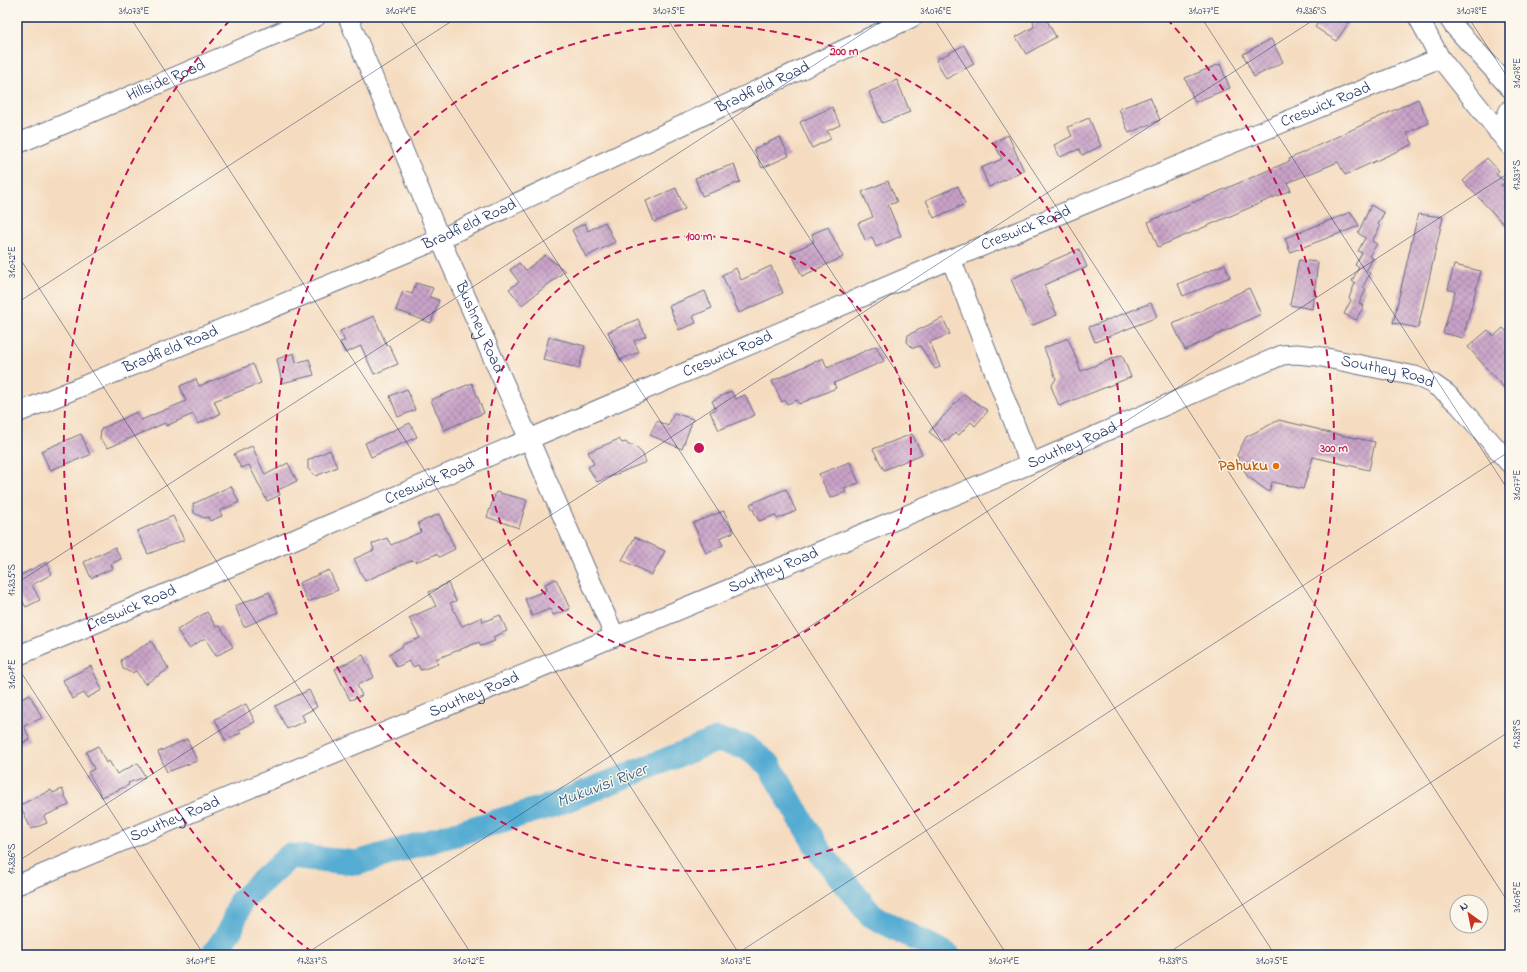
<svg xmlns="http://www.w3.org/2000/svg" width="1527" height="972" font-family="'Indie Flower',sans-serif">
<style>
.lines{fill:none;stroke-linecap:round;stroke-linejoin:round}
.river{stroke:#55acd2;stroke-width:25}
.building{fill:url(#building-cross-hatch)}
.minor-casing{stroke:#676c80;stroke-width:21}
.minor{stroke:#fff;stroke-width:19}
.ticks{fill:none;stroke:#1b2f5e;stroke-width:1;stroke-opacity:0.45}
.ring{fill:none;stroke:#c2185b;stroke-width:2;stroke-dasharray:7 5}
.food-dot{fill:#e8710a;stroke:#fbf7ec;stroke-width:1.5}
.labels{text-anchor:middle;dominant-baseline:central;stroke-width:3;stroke-linejoin:round;paint-order:stroke}
.street-label{font-size:16px;fill:#1b2f5e;stroke:#fbf7ec}
.food-label{font-size:16px;font-weight:bold;fill:#c56008;stroke:#fbf7ec;text-anchor:end}
.water-label{font-size:17px;font-style:italic;fill:#2f5b87;stroke:#fbf7ec}
.centre{fill:#c2185b;stroke:#fbf7ec;stroke-width:2}
.ring-label{font-size:12px;text-anchor:middle;font-weight:bold;fill:#c2185b;stroke:#fbf7ec;stroke-width:3;stroke-linejoin:round;paint-order:stroke}
.neatline{fill:none;stroke:#1b2f5e;stroke-width:1.5}
.ticks-label{font-size:10px;text-anchor:middle;fill:#1b2f5e}
</style>
<defs>
<pattern id="building-cross-hatch" width="8" height="8" patternUnits="userSpaceOnUse"><rect width="8" height="8" fill="#c9a2c7"/><path d="M0 0l8 8M0 8l8-8" fill="none" stroke="#a284a5"/></pattern>
</defs>
<rect width="100%" height="100%" fill="#fbf7ec"/>
<filter id="ink" filterUnits="userSpaceOnUse"><feTurbulence type="fractalNoise" baseFrequency=".025" numOctaves="2"/><feDisplacementMap in="SourceGraphic" scale="8" xChannelSelector="R" yChannelSelector="G"/><feConvolveMatrix kernelMatrix="1 2 1 2 8 2 1 2 1" color-interpolation-filters="sRGB"/></filter>
<filter id="wash" filterUnits="userSpaceOnUse"><feTurbulence type="fractalNoise" baseFrequency=".012" numOctaves="4" result="noise"/><feDisplacementMap in="SourceGraphic" scale="16" xChannelSelector="R" yChannelSelector="G"/><feGaussianBlur stdDeviation="0.9" result="paint"/><feColorMatrix in="noise" values="0 0 0 0 0 0 0 0 0 0 0 0 0 0 0 0 0 1.4 0 .05"/><feComposite in="paint" operator="in"/></filter>
<g filter="url(#wash)">
<rect width="100%" height="100%" fill="#f5dcc0"/>
<g class="lines">
<path class="river" d="M213 955 231 929 240 902 289 856 357 863 556 804 716 740 746 747 769 765 820 852 872 916 948 955"/>
</g>
<g id="blocks">
<g class="building">
<path d="M1038 17H1045L1056 37 1026 54 1016 37 1034 27 1033 20Z"/>
<path d="M1322 17H1353L1336 41 1315 27Z"/>
<path d="M1271 39 1283 62 1254 77 1243 54Z"/>
<path d="M964 45 974 64 946 79 936 60Z"/>
<path d="M1220 64 1230 88 1195 102 1185 78Z"/>
<path d="M897 80 910 112 882 123 869 92Z"/>
<path d="M1150 97 1160 120 1129 133 1119 109Z"/>
<path d="M1418 99 1429 123 1407 133 1413 144 1345 175 1338 162 1287 183 1291 190 1158 247 1148 222 1290 161 1289 159Z"/>
<path d="M832 107 840 125 827 131 831 139 812 148 800 122Z"/>
<path d="M1089 118 1101 146 1082 155 1079 149 1060 157 1054 145 1072 136 1068 127Z"/>
<path d="M1008 135 1024 171 989 187 981 168 1002 159 994 142Z"/>
<path d="M780 137 789 156 762 168 754 149Z"/>
<path d="M1487 158 1499 171 1496 174 1505 182 1501 185 1510 191V231L1463 181Z"/>
<path d="M734 164 740 182 702 196 695 178Z"/>
<path d="M888 181 897 202 888 205 901 236 876 247 872 237 865 240 858 223 873 217 862 192Z"/>
<path d="M958 186 965 204 934 218 926 200Z"/>
<path d="M676 188 685 209 654 222 646 201Z"/>
<path d="M1371 205 1384 213 1378 224 1380 227 1372 241 1377 244 1369 256 1373 258 1366 271 1370 273 1363 287 1366 290 1359 303 1364 306 1356 320 1344 314 1351 300 1349 298 1355 283 1352 281 1359 267 1355 265 1362 253 1358 251 1365 238 1358 233Z"/>
<path d="M1351 212 1359 226 1290 252 1285 238Z"/>
<path d="M1418 214 1443 217 1418 328 1393 323Z"/>
<path d="M605 222 615 242 586 257 572 230 585 223 588 231Z"/>
<path d="M828 227 843 257 802 276 791 252 814 242 812 234Z"/>
<path d="M1079 249 1087 267 1044 285 1057 315 1031 326 1011 279Z"/>
<path d="M545 255 565 271 522 305 509 289 519 282 510 270 519 263 526 270Z"/>
<path d="M1299 260 1318 262 1312 309 1290 305Z"/>
<path d="M1225 264 1230 277 1183 296 1178 284Z"/>
<path d="M1454 265 1481 271 1463 338 1443 333 1455 291 1448 289Z"/>
<path d="M771 266 783 293 739 313 722 275 736 268 741 280Z"/>
<path d="M416 283 433 288 429 297 439 300 431 323 396 310 403 291 412 294Z"/>
<path d="M1249 288 1261 314 1185 350 1173 324Z"/>
<path d="M705 291 712 308 693 316 696 323 679 330 669 306Z"/>
<path d="M1151 303 1157 317 1095 342 1089 327Z"/>
<path d="M374 316 387 346 389 345 398 364 374 374 361 346 345 353 340 342 345 341 340 331Z"/>
<path d="M943 318 950 334 930 342 940 367 935 369 920 346 913 348 907 342 908 335Z"/>
<path d="M638 319 646 336 634 341 639 352 620 360 608 332Z"/>
<path d="M1503 328 1510 335V395L1468 347 1488 330 1494 336Z"/>
<path d="M549 337 585 346 579 368 543 360Z"/>
<path d="M1068 338 1081 371 1122 355 1131 377 1059 406 1051 386 1056 379 1044 348Z"/>
<path d="M876 346 884 361 834 383 836 388 799 404 797 400 787 404 785 400 782 402 772 381 823 358 827 368Z"/>
<path d="M294 353 296 363 309 359 314 375 282 383 277 359Z"/>
<path d="M253 364 261 383 214 401 220 414 198 424 193 414 166 426 165 423 108 448 100 439 101 429 137 412 141 420 186 401 180 386 196 379 199 386Z"/>
<path d="M472 383 484 413 444 430 431 400Z"/>
<path d="M407 389 415 410 398 417 390 396Z"/>
<path d="M731 391 736 399 745 395 755 415 719 430 710 412 716 409 712 401Z"/>
<path d="M964 394 988 411 975 426 971 422 959 435 955 433 947 441 945 439 942 442 929 432Z"/>
<path d="M674 413 693 419 682 449 650 435 657 421 668 426Z"/>
<path d="M1279 420 1321 430V431L1375 442 1369 470 1313 457 1303 489 1272 482 1269 492 1247 476 1237 455 1246 437Z"/>
<path d="M410 423 417 437 371 457 365 443Z"/>
<path d="M81 434 90 455 50 470 41 451Z"/>
<path d="M912 434 922 454 884 470 873 449Z"/>
<path d="M619 439 622 443 626 442 628 445H633L642 453 646 462 597 482 588 467 594 464 588 452Z"/>
<path d="M252 446 265 475 288 463 297 481 278 490 280 495 267 501 249 465 241 468 234 454Z"/>
<path d="M330 450 337 467 316 476 308 469V460Z"/>
<path d="M850 462 859 483 844 488 846 492 830 498 819 474Z"/>
<path d="M231 486 239 502 220 511 222 516 210 521 208 517 204 518 194 513 193 504Z"/>
<path d="M786 489 796 511 777 519 775 515 759 521 750 504Z"/>
<path d="M496 492 527 500 519 528 487 517Z"/>
<path d="M724 511 734 532 719 538 723 545 706 553 693 523Z"/>
<path d="M439 514 455 549 439 557 437 554 415 562 413 560 365 581 354 559 374 550 372 544 387 538 391 545 421 532 418 523Z"/>
<path d="M173 516 184 540 148 554 137 531Z"/>
<path d="M635 537 665 551 652 575 622 560Z"/>
<path d="M115 547 121 559 111 564 113 568 91 578 84 562Z"/>
<path d="M46 562 52 574 32 585 40 600 26 607 17 592V577Z"/>
<path d="M329 570 338 590 308 602 299 583Z"/>
<path d="M556 579 570 609 553 615 550 609 532 616 525 599 547 590 545 584Z"/>
<path d="M448 583 456 601 450 603 462 626 482 617 483 622 500 615 507 631 493 637 495 641 481 646 479 642 436 659 438 664 421 670 418 665 413 667 409 661 397 667 389 654 402 647V645L420 638 409 618 436 606 429 592Z"/>
<path d="M269 592 278 612 244 627 235 606Z"/>
<path d="M207 612 216 627 220 626 233 647 216 656 205 638 189 648 177 630Z"/>
<path d="M151 641 169 669 145 684 136 671 132 673 123 669 121 660Z"/>
<path d="M363 655 374 677 357 685 362 696 350 700 335 669Z"/>
<path d="M91 666 102 690 87 698 84 693 72 699 63 680Z"/>
<path d="M309 690 317 707 302 715 305 721 287 729 275 706Z"/>
<path d="M30 695 42 718 24 726 30 740 17 745V701Z"/>
<path d="M246 704 255 722 239 730 241 733 225 740 215 719Z"/>
<path d="M187 739 197 761 167 772 158 752Z"/>
<path d="M98 746 106 763 109 761 117 774 138 763 145 777 128 783 129 785 102 797 88 772 94 769 86 752Z"/>
<path d="M62 789 69 805 44 816 47 823 31 829 20 805 51 790 53 793Z"/>
</g>
</g>
</g>
<g filter="url(#ink)">
<use href="#blocks" fill-opacity="0" stroke="#676c80" stroke-width="1"/>
<g class="lines">
<defs>
<g id="minor">
<path id="s1" d="M348 17 440 239 529 439 615 637"/>
<path d="M1418 17 1440 58 1510 146"/>
<path d="M1448 17 1454 26 1510 88"/>
<path d="M1498 132 1510 109"/>
<path id="s2" d="M17 144 316 17"/>
<path d="M951 259 1030 464"/>
<path id="s3" d="M17 413 440 239 913 17"/>
<path id="s4" d="M17 656 239 563 951 259 1440 58"/>
<path id="s5" d="M17 885 1030 464 1282 355 1296 354 1317 356 1415 376 1433 384 1446 393 1459 405 1510 464"/>
</g>
</defs>
<use href="#minor" class="minor-casing"/>
<use href="#minor" class="minor"/>
</g>
</g>
<path class="ticks" d="M130 17 740 955M398 17 1007 955M666 17 1275 955M933 17 1510 905M1201 17 1510 493M1468 17 1510 81M17 24 28 17M17 254 472 955M17 303 458 17M17 583 888 17M17 666 204 955M17 862 1318 17M304 955 1510 172M735 955 1510 451M1165 955 1510 731"/>
<g class="ring">
<circle cx="699" cy="448" r="212"/>
<circle cx="699" cy="448" r="423"/>
<path d="M312 952A635 635 0 0 1 231 19M1167 19A635 635 0 0 1 1086 952"/>
</g>
<circle class="food-dot" cx="1276" cy="466" r="4"/>
<g class="labels">
<g class="street-label">
<text stroke="none"><textPath href="#s2" startOffset="162">Hillside Road</textPath></text>
<text stroke="none"><textPath href="#s3" startOffset="814">Bradfield Road</textPath></text>
<text stroke="none"><textPath href="#s4" startOffset="1420">Creswick Road</textPath></text>
<text stroke="none"><textPath href="#s3" startOffset="490">Bradfield Road</textPath></text>
<text stroke="none"><textPath href="#s4" startOffset="1096">Creswick Road</textPath></text>
<text stroke="none"><textPath href="#s1" startOffset="337">Bushney Road</textPath></text>
<text stroke="none"><textPath href="#s3" startOffset="166">Bradfield Road</textPath></text>
<text stroke="none"><textPath href="#s4" startOffset="772">Creswick Road</textPath></text>
<text stroke="none"><textPath href="#s5" startOffset="1479">Southey Road</textPath></text>
<text stroke="none"><textPath href="#s5" startOffset="1143">Southey Road</textPath></text>
<text stroke="none"><textPath href="#s4" startOffset="448">Creswick Road</textPath></text>
<text stroke="none"><textPath href="#s5" startOffset="819">Southey Road</textPath></text>
<text stroke="none"><textPath href="#s4" startOffset="124">Creswick Road</textPath></text>
<text stroke="none"><textPath href="#s5" startOffset="495">Southey Road</textPath></text>
<text stroke="none"><textPath href="#s5" startOffset="171">Southey Road</textPath></text>
</g>
<g class="food-label">
<text x="1268" y="466">Pahuku</text>
</g>
<g class="water-label">
<text transform="translate(602 786) rotate(-21)">Mukuvisi River</text>
</g>
</g>
<circle cx="699" cy="448" r="6" class="centre"/>
<g class="ring-label">
<text x="844" y="55">200 m</text>
<text x="699" y="240">100 m</text>
<text x="1334" y="452">300 m</text>
</g>
<rect width="1527" height="972" fill="none" stroke="#fbf7ec" stroke-width="44"/>
<g transform="translate(1469 914) rotate(327)"><circle r="19" fill="#fbf7ec" stroke="#a1a7b3"/>
<path d="M0-3L7 15L0 10L-7 15Z" fill="#c8321e"/>
<text y="-6" font-size="11" font-weight="bold" text-anchor="middle" fill="#1b2f5e">N</text>
</g>
<rect x="22" y="22" width="1483" height="928" class="neatline"/>
<g class="ticks-label">
<text x="134" y="14">31.073°E</text>
<text x="401" y="14">31.074°E</text>
<text x="669" y="14">31.075°E</text>
<text x="936" y="14">31.076°E</text>
<text x="1204" y="14">31.077°E</text>
<text x="1311" y="14">17.836°S</text>
<text x="1472" y="14">31.078°E</text>
<text transform="translate(1516 73) rotate(-90)" y="4">31.078°E</text>
<text transform="translate(1516 175) rotate(-90)" y="4">17.837°S</text>
<text transform="translate(11 262) rotate(-90)" y="4">31.072°E</text>
<text transform="translate(1516 485) rotate(-90)" y="4">31.077°E</text>
<text transform="translate(11 580) rotate(-90)" y="4">17.835°S</text>
<text transform="translate(11 674) rotate(-90)" y="4">31.071°E</text>
<text transform="translate(1516 734) rotate(-90)" y="4">17.839°S</text>
<text transform="translate(11 859) rotate(-90)" y="4">17.836°S</text>
<text transform="translate(1516 897) rotate(-90)" y="4">31.076°E</text>
<text x="201" y="964">31.071°E</text>
<text x="312" y="964">17.837°S</text>
<text x="469" y="964">31.072°E</text>
<text x="736" y="964">31.073°E</text>
<text x="1004" y="964">31.074°E</text>
<text x="1173" y="964">17.839°S</text>
<text x="1272" y="964">31.075°E</text>
</g>
</svg>
